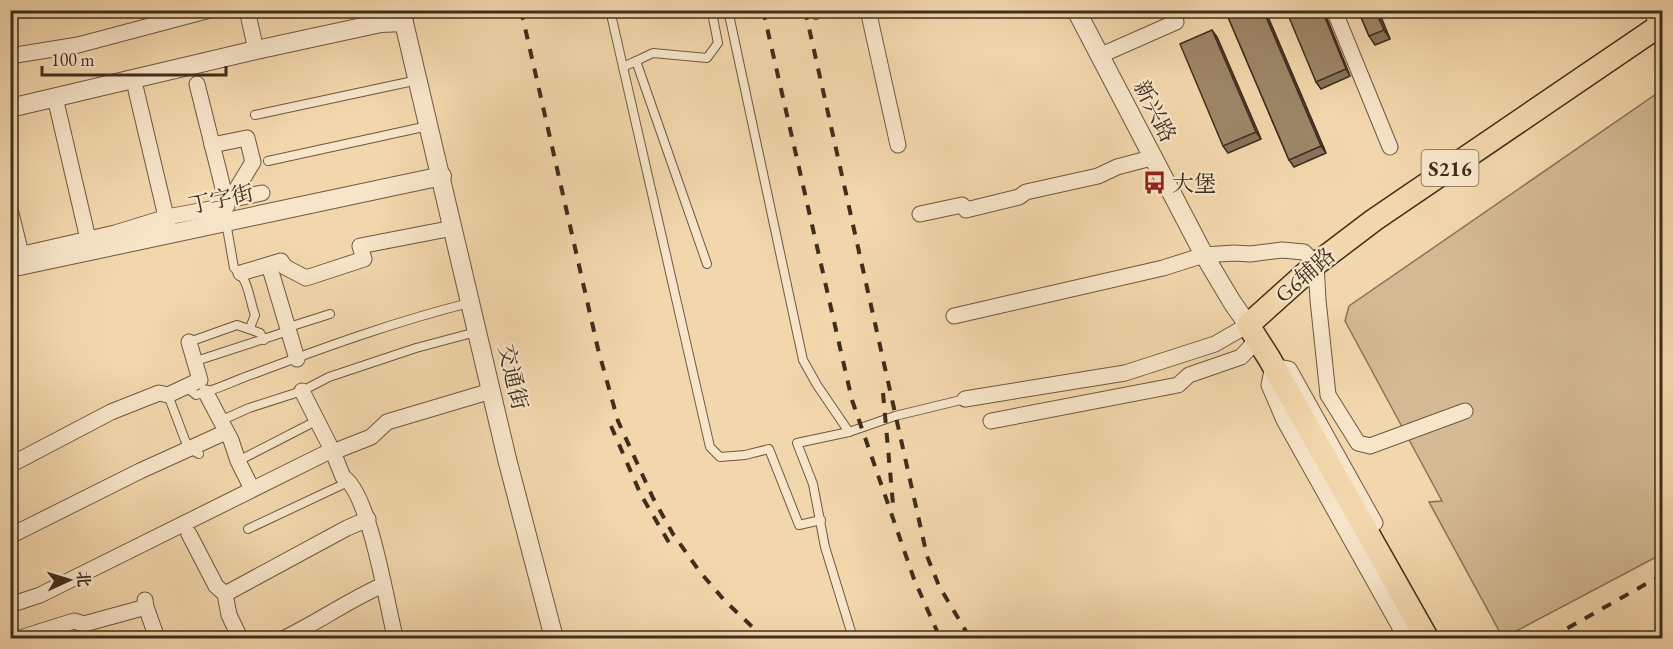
<svg xmlns="http://www.w3.org/2000/svg" width="1673" height="649" font-family="'EB Garamond','Noto Serif SC',serif">
<style>
.green{fill:#d4ba94;stroke:#8a7458;stroke-width:1.5}
.lines{fill:none;stroke-linecap:round;stroke-linejoin:round}
.service-casing{stroke:#6c5841;stroke-width:10}
.minor-casing{stroke:#6c5841;stroke-width:17}
.tertiary-casing{stroke:#6c5841;stroke-width:20}
.primary-casing{stroke:#3f2e1d;stroke-width:25}
.service{stroke:#f7e5c9;stroke-width:8}
.minor{stroke:#f7e5c9;stroke-width:15}
.tertiary{stroke:#f7e5c9;stroke-width:18}
.primary{stroke:#f3d7ac;stroke-width:22}
.rail{stroke:#3f2e1d;stroke-width:4;stroke-dasharray:10 10;stroke-linecap:butt}
.wall{fill:#877359;stroke:#3f2e1d;stroke-width:1.5}
.shaded-wall{fill:#6e5e48;stroke:#3f2e1d;stroke-width:1.5}
.building{fill:#9d8667;stroke:#3f2e1d;stroke-width:1.5}
.labels{text-anchor:middle;dominant-baseline:central;stroke-width:4.5;stroke-linejoin:round;paint-order:stroke}
.shield{fill:#f7e5c9;stroke:#766551;stroke-width:1.5}
.shield-label{font-size:21px;font-weight:bold;fill:#3f2e1d}
.street-label{font-size:22px;fill:#3f2e1d;stroke:#f7e5c9}
.poi-label{font-size:22px;fill:#3f2e1d;stroke:#f7e5c9;text-anchor:start}
</style>
<rect width="100%" height="100%" fill="#f3d7ac"/>
<filter id="stains"><feTurbulence type="fractalNoise" baseFrequency=".00333" numOctaves="4"/><feColorMatrix values="0 0 0 0 .2 0 0 0 0 .09 0 0 0 0 .02 0 0 0 .5 -.17"/></filter>
<radialGradient id="worn" r=".72"><stop offset=".6" stop-color="#630" stop-opacity="0"/><stop offset="1" stop-color="#630" stop-opacity=".3"/></radialGradient>
<path class="green" d="M1662 90V554L1503 638 1429 502 1442 501 1345 321 1349 306Z"/>
<g class="lines">
<defs>
<g id="service">
<path d="M610 10 623 67 636 61"/>
<path d="M728 10 803 360 817 385 849 432"/>
<path d="M815 10 816 15"/>
<path d="M623 67 710 447 720 457 745 455 769 449 799 525 821 520"/>
<path d="M255 115 418 80"/>
<path d="M268 161 428 126"/>
<path d="M226 222 234 268C249 279 249 299 255 315L250 328"/>
<path d="M707 264 636 61 653 53 707 58 718 43 713 18 719 10"/>
<path d="M189 342 237 325 260 333 264 340"/>
<path d="M196 361 288 331 289 327 330 314"/>
<path d="M186 387 196 395C217 390 235 380 256 373 325 347 397 321 469 303"/>
<path d="M168 395 188 448 199 454"/>
<path d="M220 421 249 408 302 391 329 377 416 348 476 332"/>
<path d="M238 461 316 421"/>
<path d="M248 529 348 482"/>
<path d="M853 638 825 547 813 484 797 443 849 432 895 416 965 399"/>
</g>
<g id="minor">
<path d="M247 10 256 50"/>
<path d="M868 10 898 145"/>
<path d="M1334 10 1390 147"/>
<path d="M1651 10 1659 27"/>
<path d="M10 17 11 10"/>
<path d="M10 56 78 45 210 10"/>
<path d="M1099 56 1176 22 1170 10"/>
<path d="M197 84 226 200"/>
<path d="M136 90 168 225"/>
<path d="M57 106 88 239"/>
<path d="M233 195 238 198 262 193"/>
<path d="M10 209 21 254"/>
<path d="M920 214 962 205 966 210 1019 197 1026 192 1098 176 1117 167 1151 158"/>
<path d="M10 257 115 233 167 217 227 206 226 200 233 195 253 162 247 138 212 145"/>
<path d="M269 265 297 359"/>
<path d="M241 273 281 261 285 267 306 278 364 259 360 246 453 228"/>
<path d="M954 316 1163 268 1204 255 1234 253 1250 254 1282 250 1304 252 1316 264 1318 300 1328 395 1358 443 1370 446 1465 411"/>
<path d="M302 391 333 452 343 477C369 492 386 600 394 632L393 638"/>
<path d="M206 393 231 440 238 461 252 489"/>
<path d="M965 399 1125 373 1215 344 1248 325"/>
<path d="M991 421 1178 385 1189 375 1241 357 1257 340"/>
<path d="M10 465 111 412 159 393 168 395 200 380 189 342"/>
<path d="M1375 523 1289 369 1273 366 1269 385 1284 420 1406 638"/>
<path d="M189 534 216 586 225 594 229 615 240 638"/>
<path d="M10 536 140 471 226 432"/>
<path d="M225 594 347 528 368 519"/>
<path d="M145 600 146 607 157 638"/>
<path d="M10 605 40 595 326 453 333 452 371 437 387 422 491 391"/>
<path d="M20 638 74 621 84 624 146 607"/>
<path d="M285 638C318 622 349 600 383 585"/>
</g>
<g id="tertiary">
<path d="M401 10 507 459 554 638"/>
<path d="M1076 10 1204 255 1232 302 1248 325"/>
<path d="M10 108 256 50 381 23 404 22"/>
<path d="M10 268 442 176"/>
</g>
<path id="primary" d="M1427 638 1269 358 1248 325 1316 264 1374 220 1662 24"/>
</defs>
<use href="#service" class="service-casing"/>
<use href="#minor" class="minor-casing"/>
<use href="#tertiary" class="tertiary-casing"/>
<use href="#primary" class="primary-casing"/>
<use href="#service" class="service"/>
<use href="#minor" class="minor"/>
<use href="#tertiary" class="tertiary"/>
<use href="#primary" class="primary"/>
<g class="rail">
<path d="M521 10 598 349 618 421 653 498 673 534 700 572 725 601 764 638"/>
<path d="M763 10 852 400 914 579 940 638"/>
<path d="M805 10 927 556 939 586 970 638"/>
<path d="M883 393 893 504"/>
<path d="M611 426 641 495 671 546"/>
<path d="M1550 638 1662 575"/>
</g>
</g>
<g class="wall">
<path d="M1225 10H1265L1326 153 1294 167 1289 160Z"/>
<path d="M1358 10H1378L1390 39 1375 45 1369 36Z"/>
<path d="M1325 14 1350 76 1321 89 1316 82Z"/>
<path d="M1217 37 1261 139 1228 153 1223 146Z"/>
</g>
<g class="shaded-wall">
<path d="M1263 10H1265L1326 153 1321 146Z"/>
<path d="M1322 10H1325V14L1350 76 1346 69Z"/>
<path d="M1375 10H1378L1390 39 1384 30Z"/>
<path d="M1212 30 1217 37 1261 139 1256 132Z"/>
</g>
<g class="building">
<path d="M1225 10H1263L1321 146 1289 160Z"/>
<path d="M1286 10H1322L1346 69 1316 82Z"/>
<path d="M1358 10H1375L1384 30 1369 36Z"/>
<path d="M1212 30 1256 132 1223 146 1180 44Z"/>
</g>
<defs>
<symbol id="bus-bare" viewBox="-9 -9 18 18"><path d="M-5-6H5V4H4V6H2V4H-2V6H-4V4H-5ZM-3.5-4V0h7V-4ZM-3.5 1.2v1.5H-2V1.2ZM2 1.2v1.5H3.5V1.2Z" fill="#8f2418" stroke="#f7e5c9" stroke-width="2.5" paint-order="stroke"/></symbol>
</defs>
<g fill-rule="evenodd">
<use href="#bus-bare" x="1138" y="166" width="33" height="33"/>
</g>
<g class="labels">
<rect class="shield" x="1421.5" y="150" width="57" height="36" rx="4.5"/>
<g class="shield-label">
<text x="1450" y="168">S216</text>
</g>
<g class="street-label">
<text transform="translate(1155 111) rotate(63)">新兴路</text>
<text transform="translate(221 199) rotate(-12)">丁字街</text>
<text transform="translate(1305 275) rotate(-41)">G6辅路</text>
<text transform="translate(513 377) rotate(77)">交通街</text>
</g>
<g class="poi-label">
<text x="1172" y="183">大堡</text>
</g>
</g>
<rect width="1673" height="649" fill="none" stroke="#f3d7ac" stroke-width="36"/>
<rect x="12" y="12" width="1649" height="625" fill="none" stroke="#3f2e1d" stroke-width="3"/>
<rect x="18" y="18" width="1637" height="613" fill="none" stroke="#3f2e1d" stroke-width="1.5"/>
<g transform="translate(69 580) rotate(86)" stroke="#f7e5c9" stroke-width="4.5" paint-order="stroke">
<path d="M0-4.5L10 22L0 15L-10 22Z" fill="#3f2e1d"/>
<text y="-9" font-size="16" font-weight="bold" text-anchor="middle" fill="#3f2e1d">北</text>
</g>
<path d="M42 66v9h184v-9" fill="none" stroke="#3f2e1d" stroke-width="3"/>
<text x="51" y="66" font-size="18" fill="#3f2e1d" stroke="#f7e5c9" stroke-width="4.5" paint-order="stroke">100 m</text>
<rect width="100%" height="100%" filter="url(#stains)"/>
<rect width="100%" height="100%" fill="url(#worn)"/>
</svg>
